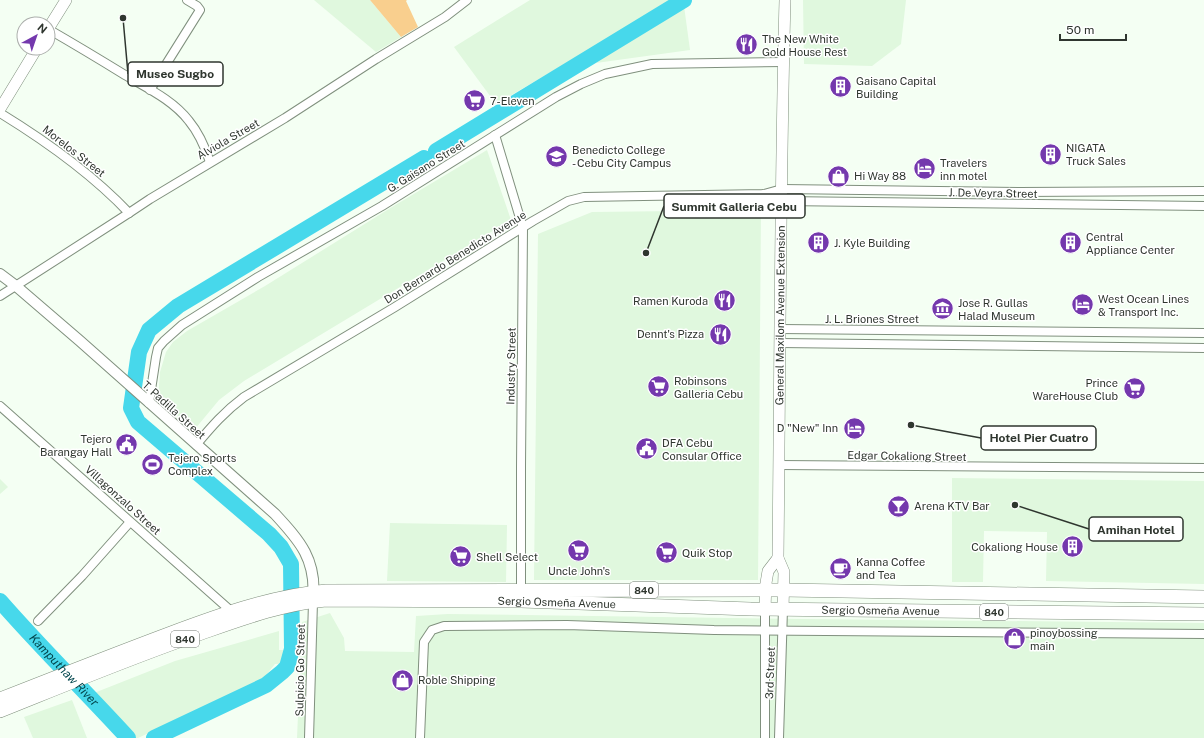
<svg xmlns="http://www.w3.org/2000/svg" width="1204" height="738" font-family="'Public Sans',sans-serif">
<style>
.built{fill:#e0f8de}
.green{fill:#f9cf8e}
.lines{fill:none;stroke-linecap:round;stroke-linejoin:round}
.river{stroke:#47d8eb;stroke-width:16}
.minor-casing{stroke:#80907e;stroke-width:10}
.tertiary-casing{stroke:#80907e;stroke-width:12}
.secondary-casing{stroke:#80907e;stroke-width:12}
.trunk-casing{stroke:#80907e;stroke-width:14}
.minor{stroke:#fff;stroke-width:8}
.tertiary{stroke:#fff;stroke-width:10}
.secondary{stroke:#fff;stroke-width:11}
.trunk{stroke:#fff;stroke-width:13}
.labels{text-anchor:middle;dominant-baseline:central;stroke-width:3;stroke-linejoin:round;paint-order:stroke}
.shield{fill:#fff;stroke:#6d726d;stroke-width:1}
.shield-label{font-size:10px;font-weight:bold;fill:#2f362f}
.poi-label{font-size:11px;fill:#2f362f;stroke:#fff;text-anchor:start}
.street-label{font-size:11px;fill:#2f362f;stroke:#fff}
.water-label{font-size:12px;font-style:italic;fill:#02464d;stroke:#fff}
.leader{fill:none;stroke:#2f362f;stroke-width:1.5}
.callout-dot{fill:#2f362f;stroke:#fff;stroke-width:1.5}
.callout{fill:#fff;stroke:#2f362f;stroke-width:1.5}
.callout-label{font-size:12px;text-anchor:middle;font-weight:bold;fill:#2f362f}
</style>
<rect width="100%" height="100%" fill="#f4fff3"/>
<g class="built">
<path d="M314 0H370L401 37 376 52Z"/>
<path d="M530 0H674L496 104 454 47Z"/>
<path d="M803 0H906L901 44 872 66 804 64Z"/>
<path d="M684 6 690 50 596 63 635 35Z"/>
<path d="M487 150 511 220 244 381 219 400 195 429 158 401 160 372 166 352 173 342 187 331 265 286 392 207Z"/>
<path d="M761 210 758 580H534L538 234 592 212Z"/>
<path d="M952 478 1204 481V584L1046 581 1047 532 984 531 983 582H952Z"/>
<path d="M0 479 8 487 0 494Z"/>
<path d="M390 523 507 525 506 582 387 581Z"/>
<path d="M330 613 344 638 345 651 414 652 416 616 448 614 803 619 1204 623V738H297L302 622Z"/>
<path d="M279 631V650H297L295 663 275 664 262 680 138 738H131L94 693 175 661Z"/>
<path d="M72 700 87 738H33L24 717Z"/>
</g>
<path class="green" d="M370 0H407L406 1 418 27 401 37Z"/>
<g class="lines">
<g class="river">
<path d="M436 151 684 0"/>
<path id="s1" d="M0 601C41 648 86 692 128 738"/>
<path d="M154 738 266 685 282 672 287 667 292 649 291 564 281 547 269 534 138 422 131 408 139 352 149 330 178 306 424 158"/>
</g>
<defs>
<g id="minor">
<path d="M48 29C74 44 99 59 125 75 147 88 173 100 189 121 199 133 205 147 210 162"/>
<path d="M150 90 200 10 197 6 187 0"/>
<path d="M0 113C44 140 94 176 129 213"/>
<path d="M495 135 523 228 521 467V594"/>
<path d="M764 194 781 201 1204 206"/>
<path d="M0 296 129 213 150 199 285 118 376 59 445 17 467 0"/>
<path d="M780 329 1204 333"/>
<path d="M780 343 1204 348"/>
<path d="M149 403 156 357 158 348 164 341 182 325 258 277 382 206 556 97 581 84 605 74 652 64 783 62"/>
<path d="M0 406 231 611"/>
<path d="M196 445C212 426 224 412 244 397L395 307 533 221 568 201 584 197 764 194 782 189 1019 192 1204 191"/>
<path d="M779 465 1204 468"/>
<path d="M765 609V738"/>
<path d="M38 621 82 576 130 522"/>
<path d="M309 738 313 602"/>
<path d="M420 738 424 642 432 630 444 626 567 625 714 630 1204 634"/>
<path d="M779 738 783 609"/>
</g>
<path id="tertiary" d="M0 274 16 286 80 341 275 514C300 541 317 560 313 600"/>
<g id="secondary">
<path d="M48 29 66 0"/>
<path d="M0 109 37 48"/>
<path d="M765 609 766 583 768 571 778 558"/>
<path id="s2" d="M783 609 784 572 778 558C780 372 780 186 785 0"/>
</g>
<g id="trunk">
<path d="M0 699C56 677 112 655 168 634 219 615 271 596 326 591L784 590 1204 597"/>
<path id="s3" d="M0 711C65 685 130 658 196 635 239 620 281 604 326 600L521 601 751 609 1204 614"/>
</g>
</defs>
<use href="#minor" class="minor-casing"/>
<use href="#tertiary" class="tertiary-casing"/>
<use href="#secondary" class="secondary-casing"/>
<use href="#trunk" class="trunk-casing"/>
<use href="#minor" class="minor"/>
<use href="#tertiary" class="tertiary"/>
<use href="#secondary" class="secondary"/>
<use href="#trunk" class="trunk"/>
</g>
<defs>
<symbol id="restaurant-disc" viewBox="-11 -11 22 22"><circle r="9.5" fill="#7438ad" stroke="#fff"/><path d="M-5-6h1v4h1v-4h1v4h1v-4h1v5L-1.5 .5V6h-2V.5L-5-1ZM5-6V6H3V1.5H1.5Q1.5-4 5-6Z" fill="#fff"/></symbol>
<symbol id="building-disc" viewBox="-11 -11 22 22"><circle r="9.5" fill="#7438ad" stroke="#fff"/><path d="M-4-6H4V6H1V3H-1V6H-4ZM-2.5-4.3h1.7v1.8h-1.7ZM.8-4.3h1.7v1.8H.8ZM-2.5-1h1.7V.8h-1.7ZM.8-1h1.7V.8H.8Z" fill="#fff"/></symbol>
<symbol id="supermarket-disc" viewBox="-11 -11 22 22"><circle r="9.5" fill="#7438ad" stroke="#fff"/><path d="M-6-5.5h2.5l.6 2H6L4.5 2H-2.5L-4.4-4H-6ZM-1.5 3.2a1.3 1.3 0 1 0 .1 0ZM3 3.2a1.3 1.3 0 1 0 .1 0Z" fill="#fff"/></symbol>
<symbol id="university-disc" viewBox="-11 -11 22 22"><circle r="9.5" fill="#7438ad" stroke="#fff"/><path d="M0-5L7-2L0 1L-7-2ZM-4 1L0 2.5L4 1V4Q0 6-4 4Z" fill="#fff"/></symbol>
<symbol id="hotel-disc" viewBox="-11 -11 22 22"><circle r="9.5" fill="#7438ad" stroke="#fff"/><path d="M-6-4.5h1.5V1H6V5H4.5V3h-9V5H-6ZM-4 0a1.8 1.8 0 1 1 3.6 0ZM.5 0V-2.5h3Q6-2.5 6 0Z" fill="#fff"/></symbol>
<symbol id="shop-disc" viewBox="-11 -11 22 22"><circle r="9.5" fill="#7438ad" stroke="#fff"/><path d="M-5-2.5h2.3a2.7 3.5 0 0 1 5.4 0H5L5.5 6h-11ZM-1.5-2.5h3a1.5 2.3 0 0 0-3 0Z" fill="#fff"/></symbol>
<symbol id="museum-disc" viewBox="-11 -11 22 22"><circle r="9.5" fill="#7438ad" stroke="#fff"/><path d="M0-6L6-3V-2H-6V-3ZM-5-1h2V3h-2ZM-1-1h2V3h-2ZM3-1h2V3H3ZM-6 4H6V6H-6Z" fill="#fff"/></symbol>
<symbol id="civic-disc" viewBox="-11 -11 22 22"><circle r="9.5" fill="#7438ad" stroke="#fff"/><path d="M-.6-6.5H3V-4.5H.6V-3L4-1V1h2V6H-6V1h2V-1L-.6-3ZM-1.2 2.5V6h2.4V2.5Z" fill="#fff"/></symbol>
<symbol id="stadium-disc" viewBox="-11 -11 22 22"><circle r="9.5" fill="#7438ad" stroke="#fff"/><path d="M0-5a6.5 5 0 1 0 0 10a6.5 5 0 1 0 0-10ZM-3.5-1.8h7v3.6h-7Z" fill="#fff"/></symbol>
<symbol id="bar-disc" viewBox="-11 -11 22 22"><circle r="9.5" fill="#7438ad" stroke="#fff"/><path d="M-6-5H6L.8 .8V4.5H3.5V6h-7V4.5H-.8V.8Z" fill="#fff"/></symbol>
<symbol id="cafe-disc" viewBox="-11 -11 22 22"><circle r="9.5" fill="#7438ad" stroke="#fff"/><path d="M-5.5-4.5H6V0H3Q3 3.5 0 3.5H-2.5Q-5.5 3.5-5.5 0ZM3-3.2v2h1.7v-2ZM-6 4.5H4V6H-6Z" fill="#fff"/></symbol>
</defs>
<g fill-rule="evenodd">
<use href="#restaurant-disc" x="734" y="32" width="25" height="25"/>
<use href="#building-disc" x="828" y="74" width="25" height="25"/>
<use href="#supermarket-disc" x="462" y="88" width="25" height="25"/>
<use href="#building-disc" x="1038" y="142" width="25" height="25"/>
<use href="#university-disc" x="544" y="144" width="25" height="25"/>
<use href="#hotel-disc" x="912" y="156" width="25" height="25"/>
<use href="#shop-disc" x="826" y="164" width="25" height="25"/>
<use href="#building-disc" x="806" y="230" width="25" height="25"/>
<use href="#building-disc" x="1058" y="230" width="25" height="25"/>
<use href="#restaurant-disc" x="712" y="288" width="25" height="25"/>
<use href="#hotel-disc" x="1070" y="292" width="25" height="25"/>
<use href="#museum-disc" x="930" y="296" width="25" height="25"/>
<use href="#restaurant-disc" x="708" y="322" width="25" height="25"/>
<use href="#supermarket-disc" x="646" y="374" width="25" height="25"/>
<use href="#supermarket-disc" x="1122" y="376" width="25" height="25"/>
<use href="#hotel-disc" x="842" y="416" width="25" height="25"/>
<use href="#civic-disc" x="114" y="432" width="25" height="25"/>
<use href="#civic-disc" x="634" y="436" width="25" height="25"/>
<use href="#stadium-disc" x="140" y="452" width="25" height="25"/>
<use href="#bar-disc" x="886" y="494" width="25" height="25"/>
<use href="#building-disc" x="1060" y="534" width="25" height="25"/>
<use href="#supermarket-disc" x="566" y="538" width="25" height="25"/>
<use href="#supermarket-disc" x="654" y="540" width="25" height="25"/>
<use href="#supermarket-disc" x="448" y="544" width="25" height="25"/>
<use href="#cafe-disc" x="828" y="556" width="25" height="25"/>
<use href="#shop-disc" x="1002" y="626" width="25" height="25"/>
<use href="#shop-disc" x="390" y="668" width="25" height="25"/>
</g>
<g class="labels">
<g class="shield">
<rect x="630" y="582" width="28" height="16" rx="3"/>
<rect x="980" y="604" width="28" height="16" rx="3"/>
<rect x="171" y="631" width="28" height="16" rx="3"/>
</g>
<g class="shield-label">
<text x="644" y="590">840</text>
<text x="994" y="612">840</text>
<text x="185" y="639">840</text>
</g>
<g class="poi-label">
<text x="762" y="39">The New White<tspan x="762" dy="13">Gold House Rest</tspan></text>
<text x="856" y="81">Gaisano Capital<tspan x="856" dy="13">Building</tspan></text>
<text x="490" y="101">7-Eleven</text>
<text x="1066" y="148">NIGATA<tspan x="1066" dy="13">Truck Sales</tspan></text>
<text x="572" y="150">Benedicto College<tspan x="572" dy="13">- Cebu City Campus</tspan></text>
<text x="940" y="163">Travelers<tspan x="940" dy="13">inn motel</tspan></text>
<text x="854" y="176">Hi Way 88</text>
<text x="1086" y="237">Central<tspan x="1086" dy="13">Appliance Center</tspan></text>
<text x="834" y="243">J. Kyle Building</text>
<text x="1098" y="299">West Ocean Lines<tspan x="1098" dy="13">&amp; Transport Inc.</tspan></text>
<text x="708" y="301" text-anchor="end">Ramen Kuroda</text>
<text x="958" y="303">Jose R. Gullas<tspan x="958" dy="13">Halad Museum</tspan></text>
<text x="704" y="334" text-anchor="end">Dennt's Pizza</text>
<text x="674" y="381">Robinsons<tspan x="674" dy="13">Galleria Cebu</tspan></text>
<text x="1118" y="383" text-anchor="end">Prince<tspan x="1118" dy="13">WareHouse Club</tspan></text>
<text x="838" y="428" text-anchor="end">D "New" Inn</text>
<text x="112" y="439" text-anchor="end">Tejero<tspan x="112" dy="13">Barangay Hall</tspan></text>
<text x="662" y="443">DFA Cebu<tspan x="662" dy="13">Consular Office</tspan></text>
<text x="168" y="458">Tejero Sports<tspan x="168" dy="13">Complex</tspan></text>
<text x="914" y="506">Arena KTV Bar</text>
<text x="1058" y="547" text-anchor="end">Cokaliong House</text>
<text x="682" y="553">Quik Stop</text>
<text x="476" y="557">Shell Select</text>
<text x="856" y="562">Kanna Coffee<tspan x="856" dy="13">and Tea</tspan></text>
<text x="579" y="571" text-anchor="middle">Uncle John's</text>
<text x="1030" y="633">pinoybossing<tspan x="1030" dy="13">main</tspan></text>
<text x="418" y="680">Roble Shipping</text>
</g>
<g class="street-label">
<text transform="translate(228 139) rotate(-30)">Alviola Street</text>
<text transform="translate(74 151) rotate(38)">Morelos Street</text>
<text transform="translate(426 166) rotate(-32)">G. Gaisano Street</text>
<text transform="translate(993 193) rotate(1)">J. De Veyra Street</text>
<text transform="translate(455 257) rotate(-32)">Don Bernardo Benedicto Avenue</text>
<text stroke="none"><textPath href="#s2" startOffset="295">General Maxilom Avenue Extension</textPath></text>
<text x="872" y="319">J. L. Briones Street</text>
<text transform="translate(511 366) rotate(-89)">Industry Street</text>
<text transform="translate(174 410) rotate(42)">T. Padilla Street</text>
<text transform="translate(907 456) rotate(1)">Edgar Cokaliong Street</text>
<text transform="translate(123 500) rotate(42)">Villagonzalo Street</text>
<text stroke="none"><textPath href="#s3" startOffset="576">Sergio Osmeña Avenue</textPath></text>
<text stroke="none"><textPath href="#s3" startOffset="900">Sergio Osmeña Avenue</textPath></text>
<text transform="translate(300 670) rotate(-89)">Sulpicio Go Street</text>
<text transform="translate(770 673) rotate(-88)">3rd Street</text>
</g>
<g class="water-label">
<text stroke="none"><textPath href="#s1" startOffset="94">Kamputhaw River</textPath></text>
</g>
</g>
<path class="leader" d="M123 18L128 74M646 253L664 206M911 425L981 438M1015 505L1089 529"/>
<g class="callout-dot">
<circle cx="123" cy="18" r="4"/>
<circle cx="646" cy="253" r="4"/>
<circle cx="911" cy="425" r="4"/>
<circle cx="1015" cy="505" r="4"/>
</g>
<g class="callout">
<rect x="128" y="62" width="95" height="24" rx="4"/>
<rect x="664" y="194" width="141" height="24" rx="4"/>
<rect x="981" y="426" width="115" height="24" rx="4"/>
<rect x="1089" y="517" width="94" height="24" rx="4"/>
</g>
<g class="callout-label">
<text x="175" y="78">Museo Sugbo</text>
<text x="734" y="211">Summit Galleria Cebu</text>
<text x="1039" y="442">Hotel Pier Cuatro</text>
<text x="1136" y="534">Amihan Hotel</text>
</g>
<g transform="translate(36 36) rotate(40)"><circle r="19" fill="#ffffff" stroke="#acafac"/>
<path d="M0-3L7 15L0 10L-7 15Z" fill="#7438ad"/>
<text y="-6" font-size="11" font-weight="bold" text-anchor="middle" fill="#2f362f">N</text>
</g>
<path d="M1060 34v6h66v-6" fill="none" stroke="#2f362f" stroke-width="2"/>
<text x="1066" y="34" font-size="12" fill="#2f362f" stroke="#ffffff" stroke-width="3" paint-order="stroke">50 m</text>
</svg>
